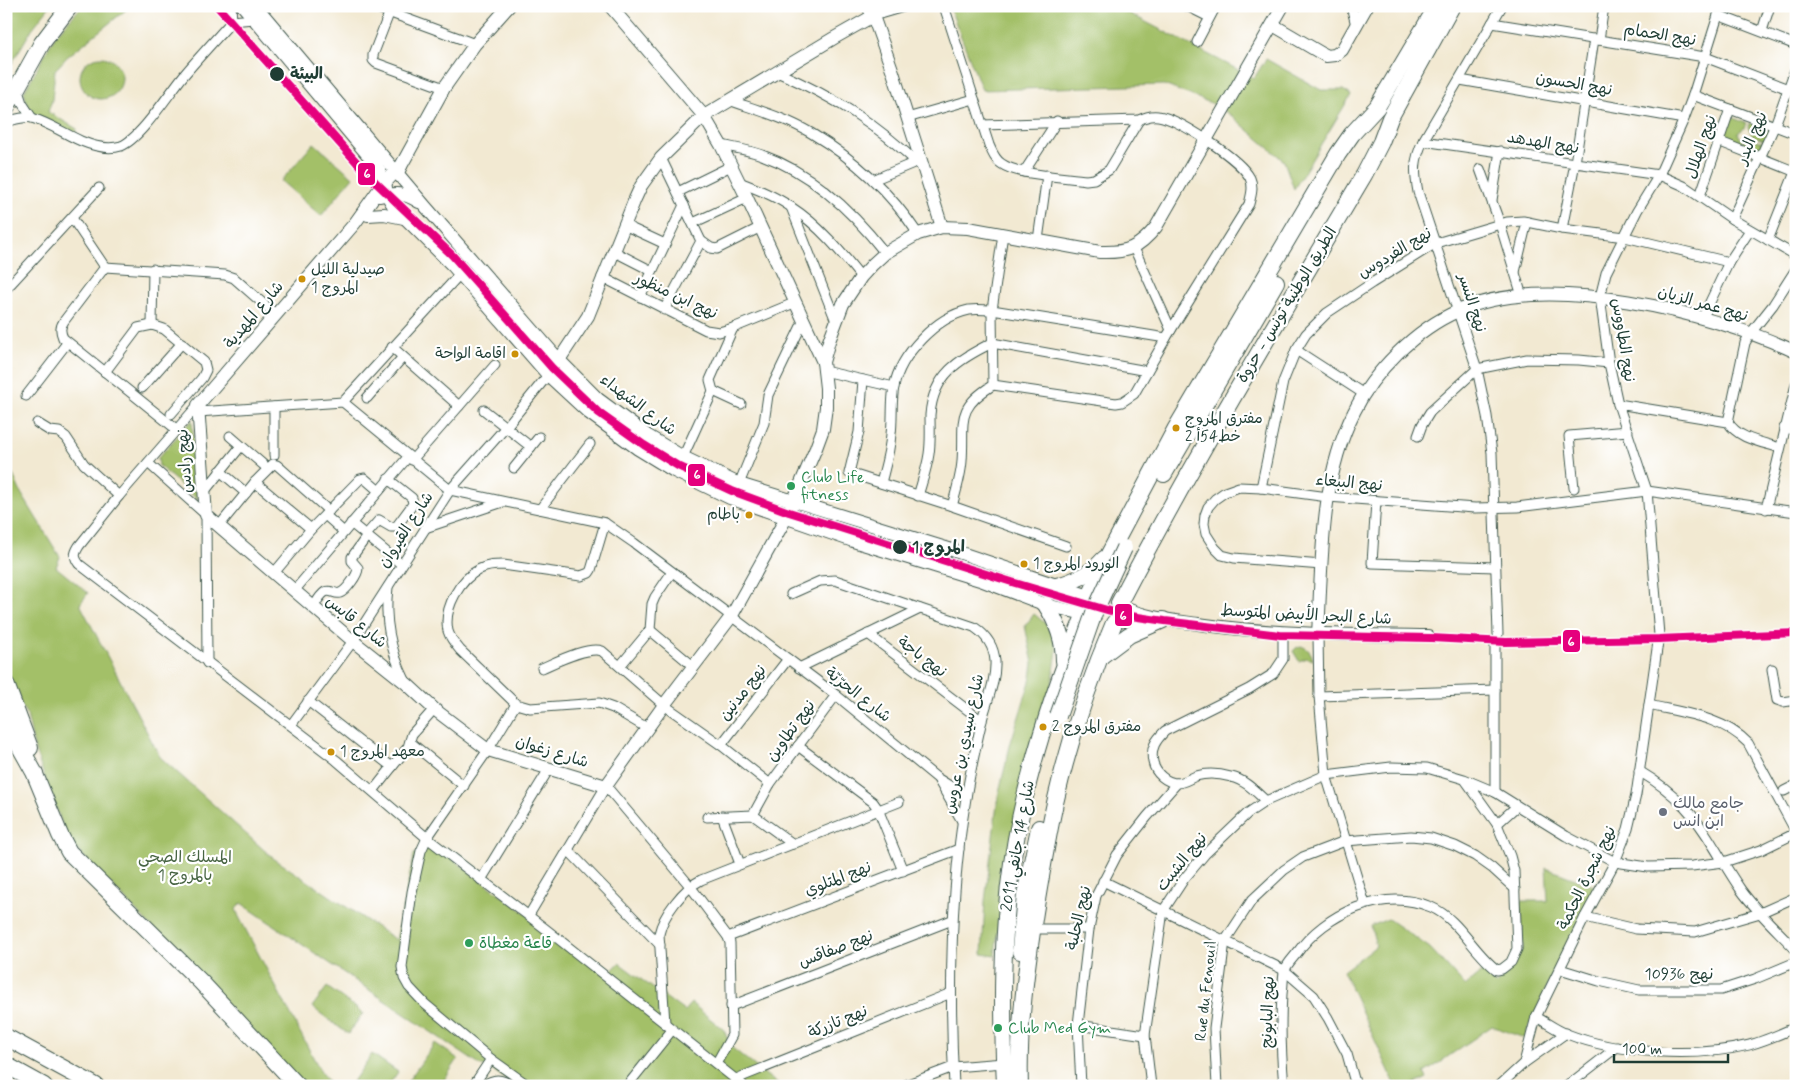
<svg xmlns="http://www.w3.org/2000/svg" width="1802" height="1092" font-family="Mynerve,'Playpen Sans Arabic',sans-serif">
<style>
.green{fill:#a3c067;stroke:#617e4e}
.lines{fill:none;stroke-linecap:round;stroke-linejoin:round}
.street-casing{stroke:#3f574c;stroke-width:11}
.secondary-casing{stroke:#3f574c;stroke-width:14}
.highway-casing{stroke:#3f574c;stroke-width:18}
.street{stroke:#fff;stroke-width:9}
.secondary{stroke:#fff;stroke-width:12}
.highway{stroke:#fff;stroke-width:16}
.highway-bridge-casing{stroke:#3f574c;stroke-width:18;stroke-linecap:butt}
.highway-bridge{stroke:#fff;stroke-width:16}
.rail-1-casing{stroke:#fff;stroke-width:11}
.rail-1{stroke:#e5007d;stroke-width:8}
.stop-dot{fill:#1f3d34;stroke:#fff;stroke-width:2}
.bus-dot{fill:#cc910a;stroke:#fff;stroke-width:2}
.leisure-dot{fill:#2e9e5b;stroke:#fff;stroke-width:2}
.worship-dot{fill:#6b7280;stroke:#fff;stroke-width:2}
.labels{text-anchor:middle;dominant-baseline:central;stroke-width:4.5;stroke-linejoin:round;paint-order:stroke}
.bus-label{font-size:15px;fill:#1f3d34;stroke:#fff;text-anchor:start}
.street-label{font-size:16px;fill:#1f3d34;stroke:#fff}
.stop-label{font-size:16px;font-weight:bold;fill:#1f3d34;stroke:#fff;text-anchor:start}
.leisure-label{font-size:16px;fill:#27864d;stroke:#fff;text-anchor:start}
.worship-label{font-size:16px;fill:#5b616d;stroke:#fff;text-anchor:start}
.park-label{font-size:16px;fill:#476443;stroke:#fff}
.line-badge{stroke:#fff;stroke-width:2}
.badge-label{font-size:14px;text-anchor:middle;font-weight:bold;fill:#fff}
</style>
<rect width="100%" height="100%" fill="#fff"/>
<filter id="ink" filterUnits="userSpaceOnUse"><feTurbulence type="fractalNoise" baseFrequency=".02" numOctaves="2"/><feDisplacementMap in="SourceGraphic" scale="10" xChannelSelector="R" yChannelSelector="G"/><feConvolveMatrix kernelMatrix="1 2 1 2 8 2 1 2 1" color-interpolation-filters="sRGB"/></filter>
<filter id="wash" filterUnits="userSpaceOnUse"><feTurbulence type="fractalNoise" baseFrequency=".0096" numOctaves="4" result="noise"/><feDisplacementMap in="SourceGraphic" scale="20" xChannelSelector="R" yChannelSelector="G"/><feGaussianBlur stdDeviation="1.12" result="paint"/><feColorMatrix in="noise" values="0 0 0 0 0 0 0 0 0 0 0 0 0 0 0 0 0 1.4 0 .05"/><feComposite in="paint" operator="in"/></filter>
<g filter="url(#wash)">
<rect width="100%" height="100%" fill="#f2e9d2"/>
<g class="green">
<path d="M6 6H50L32 29 6 73Z"/>
<path d="M82 6H125L127 9 67 57 55 70 52 100 48 112 77 129 76 134 34 114 28 107 24 92 55 36Z"/>
<path d="M949 6H1115L1254 78 1266 59 1321 90H1343L1351 95 1294 189 1284 161 1232 116 1216 105 1164 85 982 90Z"/>
<circle cx="101" cy="78" r="21"/>
<path d="M1731 117 1746 123 1744 128 1738 133 1742 141 1739 145 1721 139Z"/>
<path d="M1749 123 1770 131 1765 141 1752 135 1748 127Z"/>
<path d="M1750 138 1764 143 1758 154 1741 146 1744 141Z"/>
<path d="M314 143 353 177 321 216 281 181Z"/>
<path d="M192 420 198 500 159 466 158 458Z"/>
<path d="M6 459 21 493 60 557 56 567 88 593 80 604 160 757 273 858 396 940 414 854 423 851 427 840 608 974 619 963 684 1011 691 1003 724 1030 731 1047 780 1086H516L488 1067 481 1066 241 903 236 909 239 917 322 1074 332 1086H304L68 840 35 751 27 715 19 702 6 669Z"/>
<path d="M1034 614 1045 623 1053 635 1057 650 1052 686 1004 881 995 956 982 954 985 901 998 796 1011 742 1031 678 1033 663 1025 626Z"/>
<path d="M1301 646C1309 649 1311 652 1313 660L1307 658 1299 661 1293 651 1296 648Z"/>
<path d="M1546 868 1599 888 1558 962 1524 1038 1492 1026 1443 1060V1061L1424 1073 1427 1078 1411 1086H1396L1343 971 1376 946 1371 926 1388 919 1430 948 1465 986 1484 970 1495 985 1512 969 1523 948 1521 901H1548Z"/>
<path d="M327 987 363 1013 348 1034 312 1007Z"/>
<path d="M435 1043 458 1059 440 1086H409L406 1084Z"/>
<path d="M372 1054 398 1072 388 1086H350Z"/>
</g>
</g>
<g filter="url(#ink)">
<g class="lines">
<defs>
<g id="street">
<path d="M231 6 232 21"/>
<path d="M372 6 475 44"/>
<path d="M392 6 373 55V60L376 63 444 88"/>
<path d="M944 6 989 145C992 152 995 160 1002 164 1017 175 1066 177 1086 180L1094 179 1109 170 1139 120"/>
<path d="M1187 6 1209 17"/>
<path d="M1351 6 1356 25"/>
<path d="M1718 15 1796 45"/>
<path d="M873 16 907 6"/>
<path d="M1492 23 1705 57 1796 92"/>
<path d="M1762 31 1770 6"/>
<path d="M1599 40 1604 6"/>
<path d="M1197 42 1216 6"/>
<path d="M777 72C836 98 875 123 922 167"/>
<path d="M1460 80 1684 119"/>
<path d="M17 88 22 103 32 118"/>
<path d="M1693 95 1796 134"/>
<path d="M729 100C757 110 786 118 811 133 853 158 891 193 918 234"/>
<path d="M907 118 974 99"/>
<path d="M6 122C14 120 24 116 32 118 49 123 65 134 81 141 93 146 108 150 121 146 140 139 170 92 184 75 199 57 216 39 232 21L253 19"/>
<path d="M1423 141 1659 175 1684 186 1732 219 1796 256"/>
<path d="M1718 141 1796 172"/>
<path d="M721 145C735 148 749 150 762 155 812 173 853 212 885 253"/>
<path d="M661 158 701 241 664 310"/>
<path d="M1480 169 1500 224 1522 296"/>
<path d="M1024 172 1057 121"/>
<path d="M873 180 916 162"/>
<path d="M739 182C757 189 775 196 791 207 819 225 841 252 861 277"/>
<path d="M678 192 731 166"/>
<path d="M1700 196 1730 109"/>
<path d="M1492 200 1500 151"/>
<path d="M791 207 836 321"/>
<path d="M72 218 105 267"/>
<path d="M1732 219 1775 125 1796 67"/>
<path d="M693 223 747 198"/>
<path d="M624 225 665 244"/>
<path d="M1562 229 1575 163 1594 39"/>
<path d="M1038 240 1047 175"/>
<path d="M1768 240 1795 172"/>
<path d="M701 241 711 248 717 249 761 227"/>
<path d="M1134 248 1171 330"/>
<path d="M613 251 652 271"/>
<path d="M1515 272 1527 222"/>
<path d="M602 277 706 330 719 332 733 328 794 303"/>
<path d="M6 289 99 188"/>
<path d="M640 297 684 205"/>
<path d="M1702 319 1729 262 1750 230"/>
<path d="M152 325 153 269"/>
<path d="M392 347 459 406"/>
<path d="M1296 350 1364 394"/>
<path d="M824 371 894 387"/>
<path d="M105 372 138 328 152 325 164 329 204 362 206 370 202 378 171 414"/>
<path d="M863 380 859 432 849 473 952 506 1066 546"/>
<path d="M993 385 992 310 1003 234"/>
<path d="M142 388 182 343"/>
<path d="M713 391 741 404"/>
<path d="M26 396 67 343"/>
<path d="M367 398 403 357"/>
<path d="M343 402 460 274"/>
<path d="M1618 404 1728 422C1738 439 1762 442 1780 448"/>
<path d="M198 405 119 496 79 546C74 554 74 557 79 564L336 760 427 838 547 930 744 1086"/>
<path d="M274 407V455"/>
<path d="M484 410 531 447"/>
<path d="M198 412 343 402 450 490 605 523 634 543 836 695 937 778 966 796"/>
<path d="M1728 422 1745 343 1750 334 1773 305 1796 269"/>
<path d="M37 423 50 431 59 432 66 437 84 464 119 496"/>
<path d="M1784 428 1796 430"/>
<path d="M176 429 63 338C60 331 60 327 64 321L105 267 225 275 234 278 276 315"/>
<path d="M230 436 267 468"/>
<path d="M1418 436 1422 425 1430 412 1477 369 1527 359 1579 360 1609 363"/>
<path d="M683 457 713 391 710 380 733 328"/>
<path d="M412 460 495 365"/>
<path d="M148 463 206 515 207 663"/>
<path d="M514 468 539 437"/>
<path d="M220 471 246 493"/>
<path d="M255 482 311 529"/>
<path d="M881 483C885 467 890 451 891 434 893 419 891 402 894 387 900 355 936 317 969 310 976 309 985 310 992 310L1166 338"/>
<path d="M739 484 764 423 768 395 803 322"/>
<path d="M1261 488 1283 382 1296 350 1306 334 1327 313 1372 283 1436 243 1507 222 1523 221 1562 229 1625 237 1729 262"/>
<path d="M1574 488 1569 436 1628 431"/>
<path d="M204 492 241 446"/>
<path d="M918 496C922 482 927 468 929 454 931 441 930 428 930 415 933 375 959 359 992 343L1147 371"/>
<path d="M1376 501 1372 563 1495 567"/>
<path d="M952 506C956 492 961 476 962 461 965 422 954 409 993 385L1116 403 1122 402 1134 394 1166 338 1249 204C1251 196 1254 187 1250 178 1240 159 1178 118 1158 116 1151 115 1145 117 1139 120L982 125"/>
<path d="M540 509 590 444"/>
<path d="M1766 509 1796 384"/>
<path d="M325 515 344 532"/>
<path d="M351 523 401 564"/>
<path d="M605 523 591 570 589 573 581 576 503 565C495 565 488 565 480 569 460 579 443 608 448 631 450 638 455 644 460 650L516 704 530 708 599 703 613 708 647 728"/>
<path d="M219 526 255 482 273 464 277 465 329 511"/>
<path d="M425 528 503 502"/>
<path d="M366 535 379 520 391 527H396L413 504 412 498 388 479"/>
<path d="M1322 565 1234 558 1222 555 1215 548 1206 534 1204 524 1205 515 1208 507 1215 499 1225 492 1239 487 1261 488 1328 497 1475 508 1517 507 1647 491 1796 512"/>
<path d="M274 573 311 529 360 479 364 478 379 491"/>
<path d="M388 587C384 620 390 650 405 680"/>
<path d="M294 591 408 457"/>
<path d="M791 594 820 581 835 580 974 627C986 635 994 647 995 661 996 681 987 701 982 720 976 746 970 772 966 798 950 893 949 990 954 1086"/>
<path d="M313 608C316 603 320 595 325 592 331 589 335 595 340 593 346 591 358 575 358 568L352 561V557L367 536"/>
<path d="M650 630 652 604 655 597 672 572"/>
<path d="M868 634 982 721"/>
<path d="M1498 634 1492 453 1487 416 1477 369 1418 192C1414 171 1414 160 1423 141L1502 6"/>
<path d="M1318 635 1319 696 1326 775 1365 904"/>
<path d="M1495 646V792"/>
<path d="M620 666 650 630 693 666"/>
<path d="M542 668C556 662 588 646 602 651L664 705 721 745 770 784"/>
<path d="M799 668 920 609"/>
<path d="M1772 669 1777 700 1783 702 1796 700"/>
<path d="M1319 696 1495 690"/>
<path d="M308 701 392 767"/>
<path d="M516 704 488 750 427 838 421 851 412 892 402 967 404 978 409 987 425 1004 491 1059 529 1086"/>
<path d="M1649 705C1683 713 1723 717 1748 743L1796 832"/>
<path d="M291 725 353 641 450 490 506 427 548 375 559 360"/>
<path d="M410 742 464 786"/>
<path d="M721 745 788 659"/>
<path d="M798 746 873 802 878 809 903 871"/>
<path d="M1639 771C1656 781 1671 792 1685 807 1708 832 1722 863 1741 890 1757 912 1777 930 1796 950"/>
<path d="M939 781 962 821"/>
<path d="M373 791 408 747 412 734 434 709"/>
<path d="M1784 791 1796 785"/>
<path d="M1266 801C1255 791 1245 780 1231 777 1220 774 1207 773 1196 776 1191 778 1183 783 1178 783 1166 783 1155 773 1153 762 1150 748 1156 740 1165 731L1249 689 1273 674 1283 659V633"/>
<path d="M753 815 770 784 836 695"/>
<path d="M722 816 740 864"/>
<path d="M707 817 753 815 793 844"/>
<path d="M1497 824 1517 806"/>
<path d="M568 850 660 945"/>
<path d="M481 880 549 769"/>
<path d="M1103 881 1284 970 1314 996 1328 1018 1347 1054 1356 1086"/>
<path d="M529 915 606 786 690 886 728 937 730 943 732 1035 717 1062"/>
<path d="M1585 917 1636 929 1695 932 1760 913 1796 897"/>
<path d="M1033 929H1089"/>
<path d="M728 937 959 849"/>
<path d="M1560 969 1599 981 1639 990H1721L1755 979 1796 962"/>
<path d="M731 1006 952 920"/>
<path d="M1536 1017C1546 1022 1556 1030 1567 1034 1618 1054 1695 1058 1749 1045 1765 1041 1780 1034 1796 1027"/>
<path d="M665 1023 659 934C663 915 683 889 701 880L899 802"/>
<path d="M1078 1025 1145 1035"/>
<path d="M1524 1063 1566 1033"/>
<path d="M736 1079 951 993"/>
<path d="M473 1086 491 1059"/>
<path d="M483 1086C494 1078 501 1078 512 1086"/>
<path d="M627 1086 672 1030"/>
<path d="M903 1086 953 1067 1004 1063"/>
<path d="M1081 1086 1078 1025 1089 929 1096 896 1117 855 1147 817 1177 783"/>
<path d="M1151 1086 1145 1035 1163 911 1184 879 1205 854 1248 813 1266 801 1326 775 1391 767 1427 768 1464 779 1495 792 1566 836 1615 862 1648 867 1692 866 1724 862 1761 850 1796 833"/>
<path d="M1217 1086 1214 1028 1225 941 1252 900 1284 870 1303 857 1345 841 1411 836 1431 838 1455 846 1475 856 1492 868 1515 889"/>
<path d="M1284 1086C1281 1054 1280 1027 1282 994 1283 987 1283 979 1284 972 1286 965 1293 958 1297 953 1325 913 1384 887 1431 907 1459 919 1473 952 1497 970L1502 969 1511 962 1517 949 1514 871 1510 856 1497 824 1466 781"/>
<path d="M1499 1086 1524 1063 1536 1017 1585 917 1615 862 1628 829 1636 795 1659 635 1647 491 1618 404 1609 363 1600 297 1606 273 1637 211 1659 175 1684 119 1693 95 1721 6"/>
<path d="M1567 1086 1617 1047"/>
</g>
<g id="secondary">
<path d="M243 6 377 166 385 181 387 195 394 207 453 266 548 375 589 413 638 449 674 471 730 498 853 541 980 580 1046 605 1084 614"/>
<path d="M256 6 425 206 559 360 598 399 648 436 683 457 739 484 949 549 1089 596"/>
<path d="M610 6 704 116 721 145 747 198 823 362"/>
<path d="M868 6 873 16 893 72 942 227"/>
<path d="M1273 25 1326 56 1335 55 1342 50 1367 6"/>
<path d="M401 166 380 188 355 223 198 405 206 515 353 641 407 684 434 709 488 750 606 786 664 705 731 617 786 518 816 448 823 429 826 407V388L823 362 829 341 843 304 861 277 873 264 885 253 904 242 918 234 942 227 968 228 1100 252C1127 253 1139 248 1156 227L1283 6"/>
<path d="M398 173 401 166 444 88 475 44 509 6"/>
<path d="M379 196C396 193 403 192 419 202"/>
<path d="M368 215 384 214 404 218"/>
<path d="M559 360 588 316 635 199 641 186 661 158 704 116 834 38 873 16"/>
<path d="M1120 606C1146 618 1171 620 1198 624 1275 635 1351 635 1428 636"/>
<path d="M1116 621 1146 618"/>
<path d="M1318 635C1322 561 1320 479 1354 412 1373 372 1416 329 1458 311 1547 271 1710 312 1796 352"/>
</g>
<g id="highway">
<path d="M6 108 42 43 70 6"/>
<path d="M1164 474 1276 282"/>
<path d="M1057 586C1075 581 1092 573 1104 559"/>
<path d="M1091 594 1109 554 1176 428 1338 154 1352 134 1377 107 1437 6"/>
<path d="M1119 603C1195 457 1280 317 1364 175L1381 142 1390 118 1452 6"/>
<path d="M1046 605C1057 622 1064 641 1064 661"/>
<path d="M1101 656 1129 635 1163 620"/>
<path d="M6 684 30 748"/>
<path d="M6 722 34 772 60 835 69 852 201 982 298 1086"/>
<path d="M1020 951 1025 895 1039 828"/>
<path d="M6 1037 96 1086"/>
<path d="M6 1065 44 1086"/>
<path d="M1005 1086C1002 1012 1001 936 1012 863 1025 777 1051 696 1084 616"/>
<path d="M1020 1086C1018 1027 1026 970 1035 912 1041 876 1047 839 1055 803 1069 742 1089 681 1114 623"/>
</g>
</defs>
<use href="#street" class="street-casing"/>
<use href="#secondary" class="secondary-casing"/>
<use href="#highway" class="highway-casing"/>
<use href="#street" class="street"/>
<use href="#secondary" class="secondary"/>
<use href="#highway" class="highway"/>
<defs>
<path id="highway-bridge" d="M1058 716 1094 613 1124 548"/>
</defs>
<use href="#highway-bridge" class="highway-bridge-casing"/>
<use href="#highway-bridge" class="highway-bridge"/>
<defs>
<path id="rail-1" d="M217 6 369 176 452 255 552 368 599 413 644 445 678 466 732 491 789 512 1015 583 1124 615 1165 621 1280 635 1431 638 1506 642 1659 639 1796 633"/>
</defs>
<use href="#rail-1" class="rail-1-casing"/>
<use href="#rail-1" class="rail-1"/>
</g>
</g>
<g class="stop-dot">
<circle cx="277" cy="74" r="8"/>
<circle cx="900" cy="547" r="8"/>
</g>
<g class="bus-dot">
<circle cx="302" cy="279" r="4.5"/>
<circle cx="515" cy="354" r="4.5"/>
<circle cx="1176" cy="428" r="4.5"/>
<circle cx="749" cy="515" r="4.5"/>
<circle cx="1024" cy="564" r="4.5"/>
<circle cx="1043" cy="727" r="4.5"/>
<circle cx="331" cy="752" r="4.5"/>
</g>
<g class="leisure-dot">
<circle cx="791" cy="486" r="5"/>
<circle cx="469" cy="943" r="5"/>
<circle cx="998" cy="1028" r="5"/>
</g>
<circle class="worship-dot" cx="1663" cy="812" r="5"/>
<g class="labels">
<g class="bus-label">
<text x="311" y="270">صيدلية الليل<tspan x="311" dy="18">المروج 1</tspan></text>
<text x="506" y="354" text-anchor="end">اقامة الواحة</text>
<text x="1185" y="419">مفترق المروج<tspan x="1185" dy="18">2 خط54أ</tspan></text>
<text x="740" y="515" text-anchor="end">باطام</text>
<text x="1033" y="564">الورود المروج 1</text>
<text x="1052" y="727">مفترق المروج 2</text>
<text x="340" y="752">معهد المروج 1</text>
</g>
<g class="street-label">
<text transform="translate(1660 35) rotate(9)">نهج الحمام</text>
<text transform="translate(1574 84) rotate(10)">نهج الحسون</text>
<text transform="translate(1752 138) rotate(-67)">نهج البدر</text>
<text transform="translate(1543 143) rotate(9)">نهج الهدهد</text>
<text transform="translate(1701 147) rotate(-71)">نهج الهلال</text>
<text transform="translate(1395 253) rotate(-31)">نهج الفردوس</text>
<text transform="translate(676 296) rotate(25)">نهج ابن منظور</text>
<text transform="translate(1472 303) rotate(72)">نهج النسر</text>
<text transform="translate(1703 304) rotate(16)">نهج عمر الزيان</text>
<text transform="translate(1287 305) rotate(-59)">الطريق الوطنية تونس - حزوة</text>
<text transform="translate(254 315) rotate(-50)">شارع المهدية</text>
<text transform="translate(1623 340) rotate(81)">نهج الطاووس</text>
<text transform="translate(638 405) rotate(37)">شارع الشهداء</text>
<text transform="translate(185 461) rotate(-94)">نهج رادس</text>
<text transform="translate(1349 483) rotate(5)">نهج الببغاء</text>
<text transform="translate(406 530) rotate(-57)">شارع القيروان</text>
<text transform="translate(1306 615) rotate(3)">شارع البحر الأبيض المتوسط</text>
<text transform="translate(356 622) rotate(39)">شارع قابس</text>
<text transform="translate(922 657) rotate(37)">نهج باجة</text>
<text transform="translate(743 693) rotate(-52)">نهج مدنين</text>
<text transform="translate(858 695) rotate(38)">شارع الحرّيّة</text>
<text transform="translate(791 731) rotate(-54)">نهج تطاوين</text>
<text transform="translate(964 744) rotate(-78)">شارع سيدي بن عروس</text>
<text transform="translate(552 752) rotate(17)">شارع زغوان</text>
<text transform="translate(1018 846) rotate(-80)">شارع 14 جانفي 2011</text>
<text transform="translate(1182 862) rotate(-51)">نهج الشبت</text>
<text transform="translate(1587 878) rotate(-64)">نهج شجرة الحكمة</text>
<text transform="translate(838 879) rotate(-21)">نهج المتلوي</text>
<text transform="translate(1079 918) rotate(-77)">نهج الحلبة</text>
<text transform="translate(836 949) rotate(-21)">نهج صفاقس</text>
<text x="1679" y="974">نهج 10936</text>
<text transform="translate(1206 991) rotate(-84)">Rue du Fenouil</text>
<text transform="translate(1268 1012) rotate(-88)">نهج البابونج</text>
<text transform="translate(838 1022) rotate(-22)">نهج تازركة</text>
</g>
<g class="stop-label">
<text x="290" y="74">البيئة</text>
<text x="912" y="547">المروج 1</text>
</g>
<g class="leisure-label">
<text x="801" y="477">Club Life<tspan x="801" dy="18">fitness</tspan></text>
<text x="479" y="943">قاعة مغطاة</text>
<text x="1008" y="1028">Club Med Gym</text>
</g>
<g class="worship-label">
<text x="1673" y="803">جامع مالك<tspan x="1673" dy="18">ابن انس</tspan></text>
</g>
<g class="park-label">
<text x="185" y="857">المسلك الصحي<tspan x="185" dy="18">بالمروج 1</tspan></text>
</g>
</g>
<g class="line-badge">
<rect x="357" y="162" width="19" height="24" rx="5" fill="#e5007d"/>
<rect x="687" y="463" width="19" height="24" rx="5" fill="#e5007d"/>
<rect x="1114" y="603" width="19" height="24" rx="5" fill="#e5007d"/>
<rect x="1562" y="629" width="19" height="24" rx="5" fill="#e5007d"/>
</g>
<g class="badge-label">
<text x="367" y="178">6</text>
<text x="697" y="479">6</text>
<text x="1123" y="620">6</text>
<text x="1571" y="646">6</text>
</g>
<rect width="1802" height="1092" fill="none" stroke="#fff" stroke-width="25"/>
<path d="M1614 1054v8h114v-8" fill="none" stroke="#1f3d34" stroke-width="2.5"/>
<text x="1622" y="1054" font-size="15" fill="#1f3d34" stroke="#ffffff" stroke-width="4" paint-order="stroke">100 m</text>
</svg>
